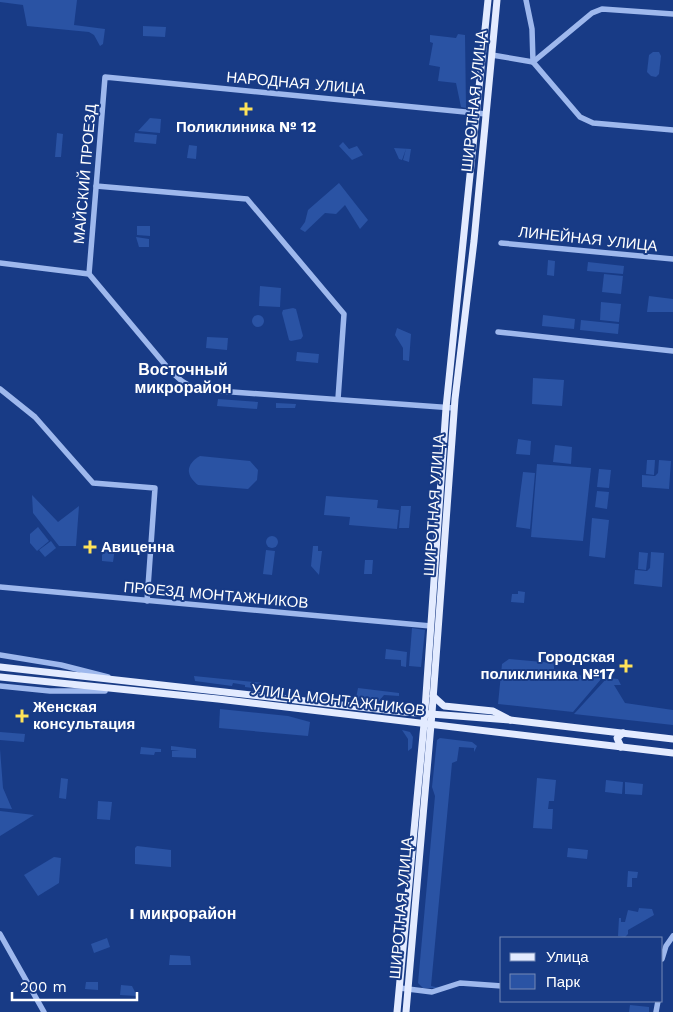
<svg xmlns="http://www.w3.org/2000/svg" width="673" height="1012" font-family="'Work Sans',sans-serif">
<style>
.green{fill:#2a53a4}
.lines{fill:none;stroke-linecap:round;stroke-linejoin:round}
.minor{stroke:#9eb8ed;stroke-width:5.5}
.major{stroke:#e3ebff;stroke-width:7}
.poi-dot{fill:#ffe359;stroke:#183b86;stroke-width:2}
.labels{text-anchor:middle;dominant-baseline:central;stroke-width:4;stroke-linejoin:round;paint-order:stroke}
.street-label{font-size:15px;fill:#fff;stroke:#183b86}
.poi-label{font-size:15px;font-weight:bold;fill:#fff;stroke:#183b86;text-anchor:start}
.neighbourhood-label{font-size:16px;font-weight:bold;fill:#fff;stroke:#183b86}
</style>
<rect width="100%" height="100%" fill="#183b86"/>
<g class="green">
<path d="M0 0H77L74 25 105 29 103 44 100 46 94 35 89 32 27 26 23 5 0 2Z"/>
<path d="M143 26 166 27 165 37 143 36Z"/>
<path d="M458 34 465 35 466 108 461 107 456 83 438 81 440 67 429 65 433 43 430 42V35L456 38Z"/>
<path d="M653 52H659L661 56 659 74 656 77 651 76 647 72 649 55Z"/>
<path d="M150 118 161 119 160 133 138 131Z"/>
<path d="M57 133 63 134 61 157H55Z"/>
<path d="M135 133 157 135 156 144 134 142Z"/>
<path d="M343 142 349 149 357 146 363 155 352 160 339 146Z"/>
<path d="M189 145 197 146 196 159 187 158Z"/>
<path d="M394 148 411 149 409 162 403 160 406 149 402 160 399 159Z"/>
<path d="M339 183 368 220 360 229 345 205 336 214 325 213 305 232 300 229 305 222 308 210Z"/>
<path d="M137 226H150V236L137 235Z"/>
<path d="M136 237 149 239V247H139Z"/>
<path d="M548 260 555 261 554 276 547 275Z"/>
<path d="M588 262 624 266 623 274 587 271Z"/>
<path d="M604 274 623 276 621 294 602 292Z"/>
<path d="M260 286 281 288 280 307 259 306Z"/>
<path d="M649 296 673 299V312H647Z"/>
<path d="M601 302 621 304 619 322 600 320Z"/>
<path d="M293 308 296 309 303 336 301 339 291 341 289 340 282 313 283 310Z"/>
<circle cx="258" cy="321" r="6"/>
<path d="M543 315 575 319 574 329 542 326Z"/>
<path d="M581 320 619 324 618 334 580 330Z"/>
<path d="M397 328 411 334 409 361 403 360V348L395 335Z"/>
<path d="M207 337 228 338 227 350 206 348Z"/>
<path d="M297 352 319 354 318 363 296 361Z"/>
<path d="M533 378 564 380 562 406 532 404Z"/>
<path d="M218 399 258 402 257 409 217 406Z"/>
<path d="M276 403 296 404 295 408H276Z"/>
<path d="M518 439 531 441 530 455 516 454Z"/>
<path d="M555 445 572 447 571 464 553 462Z"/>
<path d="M200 456 250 461 258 470 257 480 248 489 198 485C185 475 186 464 200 456Z"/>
<path d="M647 460H655L654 475 646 474Z"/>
<path d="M659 460 671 461 669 489 642 487V475L655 476 658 473Z"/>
<path d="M537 464 591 468 583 541 531 537Z"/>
<path d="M599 469 611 470 609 488 597 487Z"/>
<path d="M523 472 535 473 530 529 516 527Z"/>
<path d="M597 491 609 492 607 509 595 507Z"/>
<path d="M32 495 58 522 79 506 76 546H59L33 513Z"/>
<path d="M326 496 378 500 377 508 399 510 397 529 349 525 350 517 324 515Z"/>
<path d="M401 506H411L409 528H399Z"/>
<path d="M592 518 609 520 605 558 589 556Z"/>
<path d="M38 527 49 541 37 551 30 543V534Z"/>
<circle cx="272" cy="542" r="6"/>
<path d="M51 541 56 548 45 557 39 550Z"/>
<path d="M313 546H318V551H322L319 575 311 566Z"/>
<path d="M109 547 115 548 113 562 102 561V555Z"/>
<path d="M266 550 275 551 272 575 263 574Z"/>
<path d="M639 552 648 553 646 570 638 569Z"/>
<path d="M651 552 664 553 662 587 634 584 635 570 647 571 650 568Z"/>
<path d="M365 560H373L372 574H364Z"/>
<path d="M518 591 525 592 524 603 511 602 512 594H518Z"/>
<path d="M412 628 425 630 421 667 409 666Z"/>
<path d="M386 649 407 652 406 667 401 666V660L385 659Z"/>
<path d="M509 659 554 663V672L602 678 573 712 498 704 502 664Z"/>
<path d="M194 676 263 683H264L254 684 253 688 245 687V685L233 683 232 686 195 681Z"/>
<path d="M607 678 618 679 621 685H614L625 703 673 710V725L574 714Z"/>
<path d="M358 688 399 693V696L384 695 379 701 356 698Z"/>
<path d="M220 709 288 716 310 722 308 736 219 728Z"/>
<path d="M402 730 410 732 413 737 412 748 408 751V739Z"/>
<path d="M0 732 25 734 24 742 0 740Z"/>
<path d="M440 738 472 742 477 746 474 752V748L459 747 457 761 452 763 431 986 440 988H423L418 983 435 796 432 787 437 740Z"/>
<path d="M171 746 196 749V758L172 757V751H180L171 750Z"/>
<path d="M141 747 161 749V752H155L154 755 140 754Z"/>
<path d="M0 749 3 788 12 809 0 808Z"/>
<path d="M61 778 68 779 66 799 59 798Z"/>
<path d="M537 778 556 780 554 801H549L548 809H553L552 829 533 828Z"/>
<path d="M606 780 623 782 622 794 605 792Z"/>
<path d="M625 782 643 784 642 795 625 794Z"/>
<path d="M98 801 112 802 110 820 97 819Z"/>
<path d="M0 811 34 815 0 836Z"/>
<path d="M137 846 171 850V867L135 864V848Z"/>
<path d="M568 848 588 850 587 859 567 857Z"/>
<path d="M54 857 61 858 59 883 38 896 24 875Z"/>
<path d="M628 871 638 872 637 878H632V887H627Z"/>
<path d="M639 908 652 909 654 915 628 930V934L625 937 618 936 619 918H621V922H625L628 910 638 912Z"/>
<path d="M107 938 110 947 94 953 91 944Z"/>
<path d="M170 955 190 956 191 965H169Z"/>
<path d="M86 982H98V990L85 989Z"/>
<path d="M121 985 132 986 137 996 120 995Z"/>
<path d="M630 1005 649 1007V1012H629Z"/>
</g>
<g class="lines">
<g class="minor">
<path d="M526 0 532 29 533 62"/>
<path d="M492 55 533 62 580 117 593 123 673 130"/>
<path d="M533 62 592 13 602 9 673 14"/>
<path d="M96 186 247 199 344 314 338 399"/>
<path d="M501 243 673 259"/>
<path d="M0 263 89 274 167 367C179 380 187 387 205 390L454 408"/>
<path d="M89 274 105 77 486 114"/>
<path d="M498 332 673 351"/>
<path d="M0 389 35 417 93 483 155 488 147 601"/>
<path d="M0 587 431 626"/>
<path d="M0 655 61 665 108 677"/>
<path d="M0 686 50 691H105"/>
<path d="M0 934 44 1012"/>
<path d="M662 959 666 946 673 936"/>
<path d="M400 988 432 992 460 983 502 986"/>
<path d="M656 1012 658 1001"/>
</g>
<g class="major">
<path d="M0 667 404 712 510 720 673 739"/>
<path d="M0 677 218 699 673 753"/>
<path d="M433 696 444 706 493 711 510 720"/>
<path d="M621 747 617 738 623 733"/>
<path d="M397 1012 424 724 446 408 488 0"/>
<path d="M406 1012 432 713 455 399 474 241 497 0"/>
</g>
</g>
<g class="poi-dot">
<path d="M243.5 101.5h5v5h5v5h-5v5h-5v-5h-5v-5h5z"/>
<path d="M87.5 539.5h5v5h5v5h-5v5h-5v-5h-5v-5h5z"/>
<path d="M623.5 658.5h5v5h5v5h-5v5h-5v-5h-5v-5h5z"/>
<path d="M19.5 708.5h5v5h5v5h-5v5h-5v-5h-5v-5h5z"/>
</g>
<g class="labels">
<g class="street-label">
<text transform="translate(296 83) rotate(5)">НАРОДНАЯ УЛИЦА</text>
<text transform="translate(474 101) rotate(-84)">ШИРОТНАЯ УЛИЦА</text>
<text transform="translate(85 174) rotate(-85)">МАЙСКИЙ ПРОЕЗД</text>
<text transform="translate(588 239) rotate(6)">ЛИНЕЙНАЯ УЛИЦА</text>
<text transform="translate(434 505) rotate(-86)">ШИРОТНАЯ УЛИЦА</text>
<text transform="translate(216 595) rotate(5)">ПРОЕЗД МОНТАЖНИКОВ</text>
<text transform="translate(338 700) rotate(7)">УЛИЦА МОНТАЖНИКОВ</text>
<text transform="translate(401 908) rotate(-85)">ШИРОТНАЯ УЛИЦА</text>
</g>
<g class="poi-label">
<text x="246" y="127" text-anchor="middle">Поликлиника № 12</text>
<text x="101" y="547">Авиценна</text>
<text x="615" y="657" text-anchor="end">Городская<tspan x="615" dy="17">поликлиника №17</tspan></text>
<text x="33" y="707">Женская<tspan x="33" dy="17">консультация</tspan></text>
</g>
<g class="neighbourhood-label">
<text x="183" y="369">Восточный<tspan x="183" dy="18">микрорайон</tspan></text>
<text x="183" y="913">I микрорайон</text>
</g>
</g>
<rect x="500" y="937" width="162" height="65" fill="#183b86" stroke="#7489b6"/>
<rect x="510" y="953" width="25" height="8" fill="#e3ebff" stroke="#7489b6"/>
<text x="546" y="962" font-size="15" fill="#ffffff">Улица</text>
<rect x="510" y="974" width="25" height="15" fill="#2a53a4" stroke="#7489b6"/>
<text x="546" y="987" font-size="15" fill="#ffffff">Парк</text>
<path d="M12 992v8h125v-8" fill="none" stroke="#ffffff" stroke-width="2.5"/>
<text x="20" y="992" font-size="15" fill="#ffffff" stroke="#183b86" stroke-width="4" paint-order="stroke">200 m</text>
</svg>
